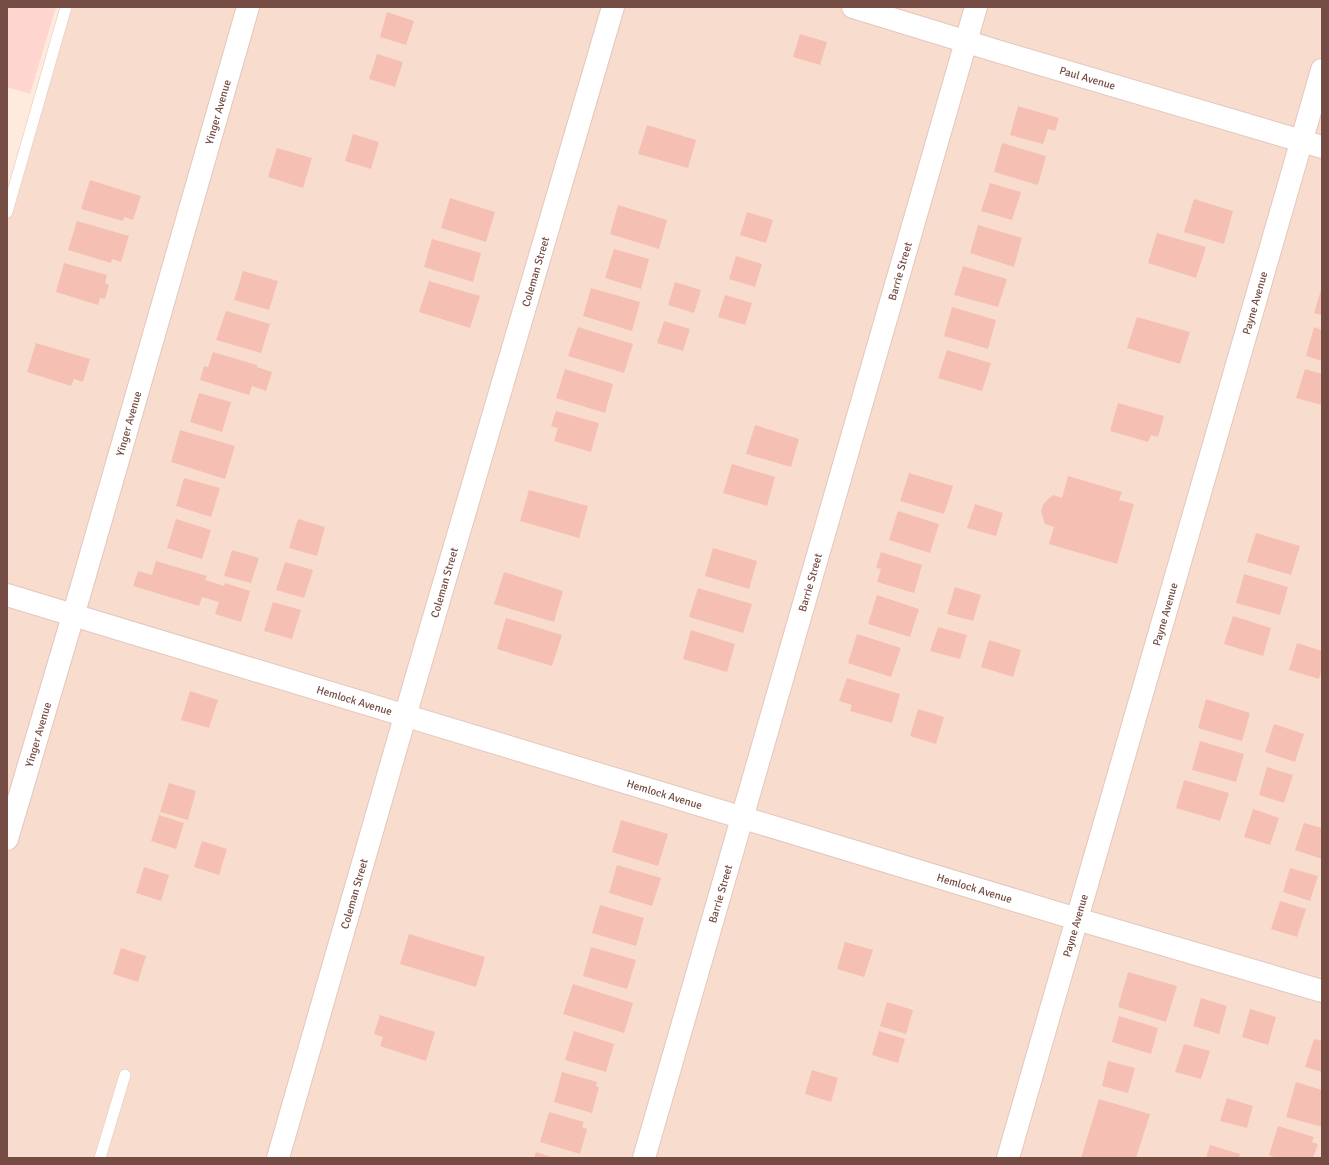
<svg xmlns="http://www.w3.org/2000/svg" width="1329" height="1165" font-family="Signika,sans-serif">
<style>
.residential{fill:#f8ddce}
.commercial{fill:#ffd5d0}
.building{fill:#f5c0b3}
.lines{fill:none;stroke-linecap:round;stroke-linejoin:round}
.service-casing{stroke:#e4c6bc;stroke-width:12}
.minor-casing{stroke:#e4c6bc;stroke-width:24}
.service{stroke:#fff;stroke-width:11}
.minor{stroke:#fff;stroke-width:22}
.labels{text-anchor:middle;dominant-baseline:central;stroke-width:3;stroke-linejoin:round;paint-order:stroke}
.street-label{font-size:11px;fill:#754c44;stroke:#fff0e5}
</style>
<rect width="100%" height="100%" fill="#feebdd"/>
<path class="residential" d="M67 7H1322V1158H7V213Z"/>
<path class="commercial" d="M7 7H56L30 94 7 87Z"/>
<g class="building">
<path d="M387 12 414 21 406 45 380 37Z"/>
<path d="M800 34 827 42 820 65 793 57Z"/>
<path d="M377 54 403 62 395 87 369 79Z"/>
<path d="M1018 106 1059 118 1055 131 1048 129 1043 144 1010 135Z"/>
<path d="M647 125 696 140 688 168 638 154Z"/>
<path d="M353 134 379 142 371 169 345 161Z"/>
<path d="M1002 143 1046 156 1038 185 994 172Z"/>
<path d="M277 148 312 158 303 188 268 177Z"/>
<path d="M90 180 141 196 133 220 124 217 123 221 81 209Z"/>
<path d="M990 183 1021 192 1012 220 981 211Z"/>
<path d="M450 198 495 212 486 242 441 228Z"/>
<path d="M1194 199 1233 211 1224 244 1184 232Z"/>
<path d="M618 205 667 220 659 249 610 234Z"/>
<path d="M747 212 773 220 766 243 740 235Z"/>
<path d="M77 221 129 236 121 262 112 259 111 263 68 250Z"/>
<path d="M978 225 1022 238 1014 267 970 253Z"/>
<path d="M1157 233 1206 247 1196 278 1148 263Z"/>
<path d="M432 239 481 253 473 282 424 267Z"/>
<path d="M614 249 649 259 641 289 605 278Z"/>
<path d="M736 256 762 264 755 287 729 279Z"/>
<path d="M64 263 107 275 105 283 109 285 105 299 100 298 98 305 56 292Z"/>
<path d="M963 266 1007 279 998 307 954 295Z"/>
<path d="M243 271 278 281 269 310 234 300Z"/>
<path d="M429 281 480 296 470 328 419 312Z"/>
<path d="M675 282 701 290 694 313 668 305Z"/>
<path d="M1322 287V315L1314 313Z"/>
<path d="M591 288 640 302 632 331 583 316Z"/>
<path d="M725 295 752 303 745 325 718 317Z"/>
<path d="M952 307 996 320 988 349 944 336Z"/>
<path d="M226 311 270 324 261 353 216 340Z"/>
<path d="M1137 317 1190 332 1180 364 1127 348Z"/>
<path d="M664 321 690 329 683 351 657 343Z"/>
<path d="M578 327 633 344 624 373 568 356Z"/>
<path d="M1314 327 1322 330V361L1306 356Z"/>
<path d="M36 343 90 359 83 382 74 379 71 386 27 372Z"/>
<path d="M947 350 991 363 982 391 938 378Z"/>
<path d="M213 352 257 365V367L272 372 266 391 252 386 249 395 200 380 204 366 208 367Z"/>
<path d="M565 369 613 384 605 413 556 398Z"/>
<path d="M1305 369 1322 374V405L1296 398Z"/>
<path d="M199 393 231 402 222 432 190 422Z"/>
<path d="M1118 403 1164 416 1158 437 1151 435 1148 442 1110 431Z"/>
<path d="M556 411 599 423 591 452 554 441 558 428 551 426Z"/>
<path d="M755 425 799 439 791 467 746 454Z"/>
<path d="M180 430 235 446 225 479 171 462Z"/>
<path d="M732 464 775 477 767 506 723 493Z"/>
<path d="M909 473 953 486 944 514 900 501Z"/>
<path d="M1068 476 1122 492 1119 500 1134 504 1117 564 1049 544 1054 527 1045 524 1041 511 1044 503 1053 495 1062 498Z"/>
<path d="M184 478 220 488 211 517 176 506Z"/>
<path d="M529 490 588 506 579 538 520 521Z"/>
<path d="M975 504 1003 513 996 536 967 528Z"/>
<path d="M898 511 939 524 930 553 889 540Z"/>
<path d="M176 519 211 530 202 559 167 548Z"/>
<path d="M298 519 325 527 317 556 289 548Z"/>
<path d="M1256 533 1300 546 1291 575 1247 562Z"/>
<path d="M713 548 757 561 749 589 705 576Z"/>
<path d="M232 550 259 558 251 583 224 576Z"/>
<path d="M881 552 922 565 914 593 877 582 881 569 876 568Z"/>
<path d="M156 561 207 576 205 580 224 586 225 583 250 591 241 622 215 614 219 602 202 597 199 606 133 586 138 571 152 575Z"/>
<path d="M285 562 313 570 304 598 276 590Z"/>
<path d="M504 572 563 591 554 622 494 604Z"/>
<path d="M1244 574 1288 587 1280 615 1236 603Z"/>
<path d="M955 587 981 595 973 621 947 614Z"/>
<path d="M698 588 752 604 743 633 689 617Z"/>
<path d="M877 595 919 609 910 637 868 624Z"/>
<path d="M273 602 301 610 292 639 264 631Z"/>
<path d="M1233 616 1271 628 1263 656 1224 644Z"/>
<path d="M506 618 562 635 552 666 497 649Z"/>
<path d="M938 627 967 635 960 659 930 651Z"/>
<path d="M691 630 735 644 727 672 683 659Z"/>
<path d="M857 634 901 648 891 677 848 663Z"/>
<path d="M989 640 1021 650 1013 677 981 667Z"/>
<path d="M1297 643 1322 651V668L1319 679 1289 670Z"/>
<path d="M847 678 900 694 892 723 850 711 852 705 839 701Z"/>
<path d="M190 691 218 700 209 728 181 720Z"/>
<path d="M1206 699 1250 713 1242 741 1198 728Z"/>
<path d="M918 709 944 717 936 744 910 736Z"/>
<path d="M1274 724 1304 734 1295 762 1265 752Z"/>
<path d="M1200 741 1244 754 1236 782 1192 770Z"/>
<path d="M1267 767 1293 775 1284 803 1259 795Z"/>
<path d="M1184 780 1229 793 1220 821 1176 808Z"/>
<path d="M169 783 196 791 188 820 160 812Z"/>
<path d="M1253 809 1279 818 1270 845 1244 837Z"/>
<path d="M159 815 184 823 176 849 151 841Z"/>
<path d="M621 820 668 834 658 866 612 852Z"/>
<path d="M1304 823 1322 828V859L1295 850Z"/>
<path d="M202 841 227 849 219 875 194 867Z"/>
<path d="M617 865 661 878 652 906 609 893Z"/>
<path d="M144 867 169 875 161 901 136 893Z"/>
<path d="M1290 868 1318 876 1310 901 1283 892Z"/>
<path d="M1280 901 1306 909 1297 937 1271 929Z"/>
<path d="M600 905 644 918 636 946 592 933Z"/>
<path d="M409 934 485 957 476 987 400 964Z"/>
<path d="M845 942 873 950 864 977 837 969Z"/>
<path d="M591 947 636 960 627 989 583 976Z"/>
<path d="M121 948 146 956 138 982 113 974Z"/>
<path d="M1128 972 1177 986 1166 1022 1118 1007Z"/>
<path d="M573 984 633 1003 624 1033 563 1014Z"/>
<path d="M1201 998 1227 1006 1219 1034 1193 1026Z"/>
<path d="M887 1002 913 1010 906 1034 880 1026Z"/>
<path d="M1250 1009 1276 1017 1268 1045 1242 1037Z"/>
<path d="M380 1015 435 1032 426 1061 380 1046 383 1037 374 1034Z"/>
<path d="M1119 1016 1158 1028 1151 1054 1112 1042Z"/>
<path d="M574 1031 614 1044 606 1072 565 1060Z"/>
<path d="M879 1031 905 1039 898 1063 872 1055Z"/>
<path d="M1314 1039 1322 1041V1072L1305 1067Z"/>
<path d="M1184 1044 1210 1051 1201 1079 1175 1072Z"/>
<path d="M1108 1061 1135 1068 1128 1093 1102 1086Z"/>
<path d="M812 1070 838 1078 831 1102 805 1094Z"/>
<path d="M562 1072 597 1082 596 1086 599 1087 592 1113 554 1102Z"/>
<path d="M1296 1082 1322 1090V1127L1286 1117Z"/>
<path d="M1227 1098 1253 1106 1247 1128 1220 1121Z"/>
<path d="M1099 1099 1150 1114 1136 1158H1081Z"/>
<path d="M549 1112 584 1122 582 1127 587 1129 580 1154 540 1142Z"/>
<path d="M1278 1126 1314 1137 1312 1142 1318 1144 1313 1158H1277L1269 1155Z"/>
<path d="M1210 1145 1240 1154 1239 1158H1206Z"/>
<path d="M536 1152 555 1158H534Z"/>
</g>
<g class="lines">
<defs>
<g id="service">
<path d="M7 212 66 7"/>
<path d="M100 1158 125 1075"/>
</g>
<g id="minor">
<path id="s1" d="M853 7 1000 52 1322 147"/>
<path id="s2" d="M7 595 1077 919 1322 991"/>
<path id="s3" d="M7 839 83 582 248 7"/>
<path id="s4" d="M278 1158 415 682 613 7"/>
<path id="s5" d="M644 1158 976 7"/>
<path id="s6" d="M1008 1158 1322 70"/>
</g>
</defs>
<use href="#service" class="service-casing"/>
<use href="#minor" class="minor-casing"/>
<use href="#service" class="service"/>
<use href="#minor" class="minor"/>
</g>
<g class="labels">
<g class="street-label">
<text stroke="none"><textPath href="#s1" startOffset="245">Paul Avenue</textPath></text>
<text stroke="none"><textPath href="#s3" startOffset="757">Yinger Avenue</textPath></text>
<text stroke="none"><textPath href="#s4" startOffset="923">Coleman Street</textPath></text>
<text stroke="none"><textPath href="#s5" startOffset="923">Barrie Street</textPath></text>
<text stroke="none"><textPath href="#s6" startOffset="890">Payne Avenue</textPath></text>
<text stroke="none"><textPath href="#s3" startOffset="433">Yinger Avenue</textPath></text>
<text stroke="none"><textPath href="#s4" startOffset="599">Coleman Street</textPath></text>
<text stroke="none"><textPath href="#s5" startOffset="599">Barrie Street</textPath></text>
<text stroke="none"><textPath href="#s6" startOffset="566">Payne Avenue</textPath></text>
<text stroke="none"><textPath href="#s2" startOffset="363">Hemlock Avenue</textPath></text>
<text stroke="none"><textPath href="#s3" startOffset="109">Yinger Avenue</textPath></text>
<text stroke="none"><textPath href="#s2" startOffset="687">Hemlock Avenue</textPath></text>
<text stroke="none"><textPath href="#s2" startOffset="1011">Hemlock Avenue</textPath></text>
<text stroke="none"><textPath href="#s4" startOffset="275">Coleman Street</textPath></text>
<text stroke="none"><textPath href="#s5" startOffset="275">Barrie Street</textPath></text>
<text stroke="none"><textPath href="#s6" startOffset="242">Payne Avenue</textPath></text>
</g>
</g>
<rect width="1329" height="1165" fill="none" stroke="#754c44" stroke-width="16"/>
</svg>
